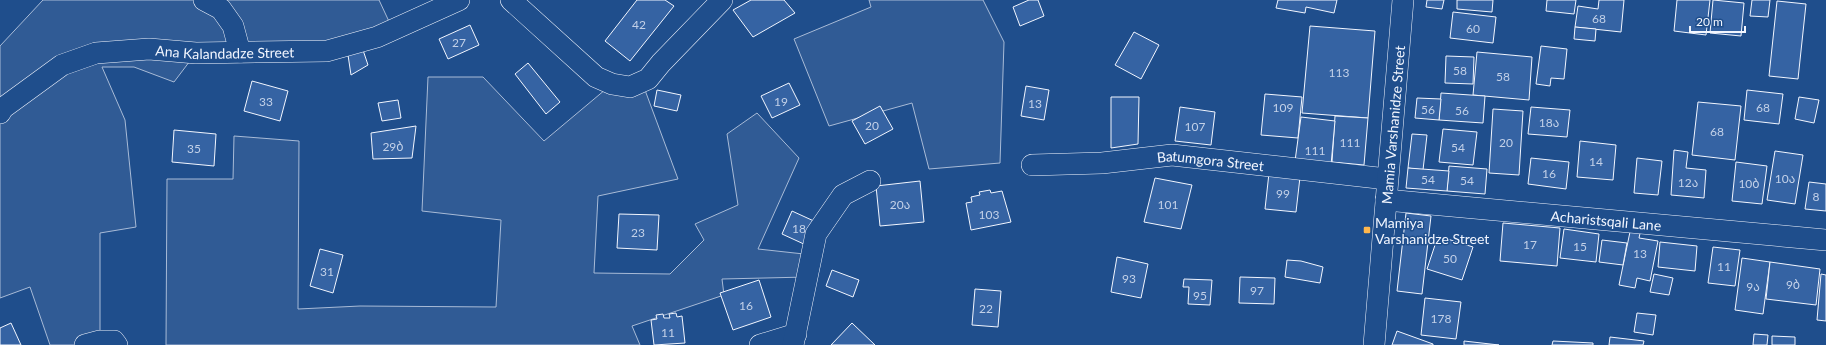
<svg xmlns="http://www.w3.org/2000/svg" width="1826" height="345" font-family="Lato,'Noto Sans Georgian',sans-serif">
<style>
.green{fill:#305b95;stroke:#a8bbd7}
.building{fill:#3563a3;stroke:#f2f6ff}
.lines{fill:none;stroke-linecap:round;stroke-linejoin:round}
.minor-casing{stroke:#f2f6ff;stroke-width:22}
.minor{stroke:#1f4e8c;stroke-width:21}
.poi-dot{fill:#ffb74d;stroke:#1f4e8c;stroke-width:1.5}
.labels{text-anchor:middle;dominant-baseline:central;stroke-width:3;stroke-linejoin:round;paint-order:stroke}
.number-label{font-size:12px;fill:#c3d1e8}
.street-label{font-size:14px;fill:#f2f6ff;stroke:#1f4e8c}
.poi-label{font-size:14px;fill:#f2f6ff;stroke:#1f4e8c;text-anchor:start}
</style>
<rect width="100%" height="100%" fill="#1f4e8c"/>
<g class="green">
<path d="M43 0H379L393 30 377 37 196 53 174 82 134 67H102L125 120 136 227 100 233V341L117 345H50L30 287 0 298V46Z"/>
<path d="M869 0H983L1004 42 1000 163 929 169 912 103 829 126 794 39 871 7Z"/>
<path d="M428 77H483L544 141 612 84 642 82 678 179 598 196 594 273 670 274 704 240 695 224 738 205 727 134 757 113 799 158 758 249 813 255 807 277 722 279 724 295 632 326 640 345H166L167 179H233L234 136 299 141 298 309 360 306 496 307 501 220 422 211Z"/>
</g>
<g class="building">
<path d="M637 0H665L674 6 630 61 605 41Z"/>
<path d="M751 0H784L795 13 753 37 733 10Z"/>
<path d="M1029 0H1038L1044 16 1020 26 1013 7Z"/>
<path d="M1278 0H1337L1334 13 1306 7 1305 13 1276 8Z"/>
<path d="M1427 0H1444L1442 9 1426 7Z"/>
<path d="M1457 0H1493L1492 12 1457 9Z"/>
<path d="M1547 0H1576L1574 14 1546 11Z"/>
<path d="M1599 0H1624L1621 32 1575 27 1578 6 1598 9Z"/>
<path d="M1677 0H1710L1706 35 1674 31Z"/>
<path d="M1713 0 1744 3 1741 36 1710 33Z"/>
<path d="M1752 0H1770L1768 17 1750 16Z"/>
<path d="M1777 1 1806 4 1798 79 1769 76Z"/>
<path d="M1453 12 1496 17 1493 43 1450 38Z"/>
<path d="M470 25 479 45 448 59 439 39Z"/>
<path d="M1310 26 1375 31 1368 118 1302 113Z"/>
<path d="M1575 27 1596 29 1595 41 1574 39Z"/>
<path d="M1134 32 1159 45 1141 79 1115 65Z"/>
<path d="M1541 46 1567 49 1564 79 1551 78 1550 86 1536 84Z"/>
<path d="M363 50 368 65 351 75 348 55Z"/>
<path d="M1477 52 1532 57 1529 100 1473 95Z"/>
<path d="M1446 56 1474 57 1473 84 1445 83Z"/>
<path d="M528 63 560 102 546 114 515 74Z"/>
<path d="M252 81 288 91 280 121 244 111Z"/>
<path d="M789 83 800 105 772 118 761 96Z"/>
<path d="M1026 86 1049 90 1044 120 1021 116Z"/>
<path d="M657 90 681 95 677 111 654 106Z"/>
<path d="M1747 90 1783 94 1779 124 1744 120Z"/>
<path d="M1441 93 1485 96 1483 123 1439 120Z"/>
<path d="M1265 94 1302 97 1298 138 1261 135Z"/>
<path d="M1111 97H1139L1138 144 1111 148Z"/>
<path d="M1799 97 1819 100 1814 123 1795 119Z"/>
<path d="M1417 98 1441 99 1439 120 1415 118Z"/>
<path d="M398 100 401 118 382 121 378 103Z"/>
<path d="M1698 102 1741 106 1735 160 1692 155Z"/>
<path d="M880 106 893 129 865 144 852 121Z"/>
<path d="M1180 107 1215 112 1211 145 1175 141Z"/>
<path d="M1531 107 1570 110 1567 137 1528 134Z"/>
<path d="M1493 109 1523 111 1519 175 1489 173Z"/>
<path d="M1335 116 1368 118 1364 165 1332 162Z"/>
<path d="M1301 117 1335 121 1331 165 1295 161Z"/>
<path d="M416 126 412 158 373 159 371 133Z"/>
<path d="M1443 129 1477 132 1473 165 1439 162Z"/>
<path d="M174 130 216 134 214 166 172 162Z"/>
<path d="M1412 134 1427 135 1423 170 1408 168Z"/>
<path d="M1580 141 1616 145 1613 180 1577 177Z"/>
<path d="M1674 150 1688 152 1686 168 1706 170 1704 198 1671 195Z"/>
<path d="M1775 151 1803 155 1795 204 1767 200Z"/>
<path d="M1531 158 1569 162 1566 189 1528 184Z"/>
<path d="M1637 158 1662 161 1658 195 1634 193Z"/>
<path d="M1736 162 1767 166 1762 204 1732 201Z"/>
<path d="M1449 166 1487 169 1485 194 1447 191Z"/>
<path d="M1408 168 1449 171 1447 191 1406 188Z"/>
<path d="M1269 173 1300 177 1296 212 1265 209Z"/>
<path d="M1155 178 1192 185 1181 229 1144 222Z"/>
<path d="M920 181 924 222 880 226 876 186Z"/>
<path d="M1809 182 1826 184V211L1805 209Z"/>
<path d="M990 190 991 193 1002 191 1011 222 971 230 966 203 972 202 971 197 980 195 979 192Z"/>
<path d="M792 211 816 222 806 245 782 234Z"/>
<path d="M1406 213 1431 216 1422 294 1397 291Z"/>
<path d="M619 214 659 215 657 250 617 248Z"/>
<path d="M1503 223 1560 228 1557 266 1500 261Z"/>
<path d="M1631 227 1641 229 1639 238 1658 241 1650 281 1637 278 1635 288 1619 285Z"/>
<path d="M1564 229 1599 234 1596 262 1560 258Z"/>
<path d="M1438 236 1473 247 1462 280 1427 269Z"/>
<path d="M1602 240 1627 243 1623 265 1599 262Z"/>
<path d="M1660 242 1697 246 1695 271 1658 267Z"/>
<path d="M1713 247 1740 250 1735 286 1708 283Z"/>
<path d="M320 249 343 255 333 293 310 286Z"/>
<path d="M1117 257 1148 264 1141 298 1111 292Z"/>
<path d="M1742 258 1770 262 1763 314 1735 310Z"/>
<path d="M1287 260 1301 261 1323 267 1320 283 1285 277Z"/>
<path d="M1770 262 1820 269 1816 305 1766 299Z"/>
<path d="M832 270 859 280 853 297 826 286Z"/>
<path d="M1654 274 1673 278 1669 295 1650 292Z"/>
<path d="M1821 274 1826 275V321L1817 320Z"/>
<path d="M1240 277 1275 278 1274 304 1239 303Z"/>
<path d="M1184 279 1212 280 1210 305 1188 304 1189 287H1183Z"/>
<path d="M759 280 771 317 733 330 720 293Z"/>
<path d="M975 289 1001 291 998 327 972 325Z"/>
<path d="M1425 298 1461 302 1456 339 1421 335Z"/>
<path d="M676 313 677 317 682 316 685 343 654 345 651 320 657 319 656 315 663 314 664 318H670L669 314Z"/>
<path d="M1637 313 1656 315 1653 335 1634 332Z"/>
<path d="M11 323 21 345H0V328Z"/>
<path d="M852 323 875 345H831Z"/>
<path d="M1397 331 1433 344V345H1392Z"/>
<path d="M1754 334 1768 335 1767 345H1753Z"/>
<path d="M1772 336 1795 337V345H1772Z"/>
<path d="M1610 337 1644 341 1643 345H1609Z"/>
<path d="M1464 341 1499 345H1464Z"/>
<path d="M1553 341 1593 343V345H1552Z"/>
</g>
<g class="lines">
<defs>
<g id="minor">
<path d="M204 0 221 9 233 26 240 52"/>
<path d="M511 0 596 77 612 84 630 87 648 79 661 63 722 0"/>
<path id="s1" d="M0 113 3 108 62 65 96 53 149 49 196 53 327 51 377 37 459 0"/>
<path id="s2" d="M1032 165 1102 163 1172 155 1387 179"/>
<path id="s3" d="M1386 200 1826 240"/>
<path d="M85 345 100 341H114L117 345"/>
<path d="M760 345 796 334"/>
<path d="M793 345 816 234 843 195 870 181"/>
<path id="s4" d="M1374 345 1403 0"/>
</g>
</defs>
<use href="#minor" class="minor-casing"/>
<use href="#minor" class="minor"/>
</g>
<rect class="poi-dot" x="1363" y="226" width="8" height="8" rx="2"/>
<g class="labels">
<g class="number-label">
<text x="1599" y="18">68</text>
<text x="639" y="24">42</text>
<text x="1473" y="28">60</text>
<text x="459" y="42">27</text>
<text x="1460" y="70">58</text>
<text x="1339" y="72">113</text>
<text x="1503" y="76">58</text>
<text x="266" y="101">33</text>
<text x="781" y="101">19</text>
<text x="1035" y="103">13</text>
<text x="1283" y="107">109</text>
<text x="1763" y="107">68</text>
<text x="1428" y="109">56</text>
<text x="1462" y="110">56</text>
<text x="1549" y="122">18ა</text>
<text x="872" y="125">20</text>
<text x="1195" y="126">107</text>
<text x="1717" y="131">68</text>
<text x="1350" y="142">111</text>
<text x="1506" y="142">20</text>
<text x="393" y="146">29ბ</text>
<text x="1458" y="147">54</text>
<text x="194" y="148">35</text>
<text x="1315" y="150">111</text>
<text x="1596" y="161">14</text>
<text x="1549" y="173">16</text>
<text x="1785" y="178">10ა</text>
<text x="1428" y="179">54</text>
<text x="1467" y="180">54</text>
<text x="1688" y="182">12ა</text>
<text x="1749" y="183">10ბ</text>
<text x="1283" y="193">99</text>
<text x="1816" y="196">8</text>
<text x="900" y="204">20ა</text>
<text x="1168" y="204">101</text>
<text x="989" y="214">103</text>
<text x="799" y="228">18</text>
<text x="638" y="232">23</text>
<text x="1530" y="244">17</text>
<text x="1580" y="246">15</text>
<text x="1640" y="253">13</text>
<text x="1450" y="258">50</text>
<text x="1724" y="266">11</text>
<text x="327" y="271">31</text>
<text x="1129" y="278">93</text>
<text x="1793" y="284">9ბ</text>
<text x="1753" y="286">9ა</text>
<text x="1257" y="290">97</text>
<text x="1200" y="295">95</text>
<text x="746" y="305">16</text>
<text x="986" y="308">22</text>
<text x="1441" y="318">178</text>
<text x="668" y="332">11</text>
</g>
<g class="street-label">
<text stroke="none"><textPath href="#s1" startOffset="244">Ana Kalandadze Street</textPath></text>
<text stroke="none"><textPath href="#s4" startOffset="221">Mamia Varshanidze Street</textPath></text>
<text stroke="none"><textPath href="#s2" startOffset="179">Batumgora Street</textPath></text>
<text stroke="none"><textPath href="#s3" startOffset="221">Acharistsqali Lane</textPath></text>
</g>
<g class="poi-label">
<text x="1375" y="222">Mamiya<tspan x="1375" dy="16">Varshanidze Street</tspan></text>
</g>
</g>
<path d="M1690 26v6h55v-6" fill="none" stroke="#f2f6ff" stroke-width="2"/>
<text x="1696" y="26" font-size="12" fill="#f2f6ff" stroke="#1f4e8c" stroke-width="3" paint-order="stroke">20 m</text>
</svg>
